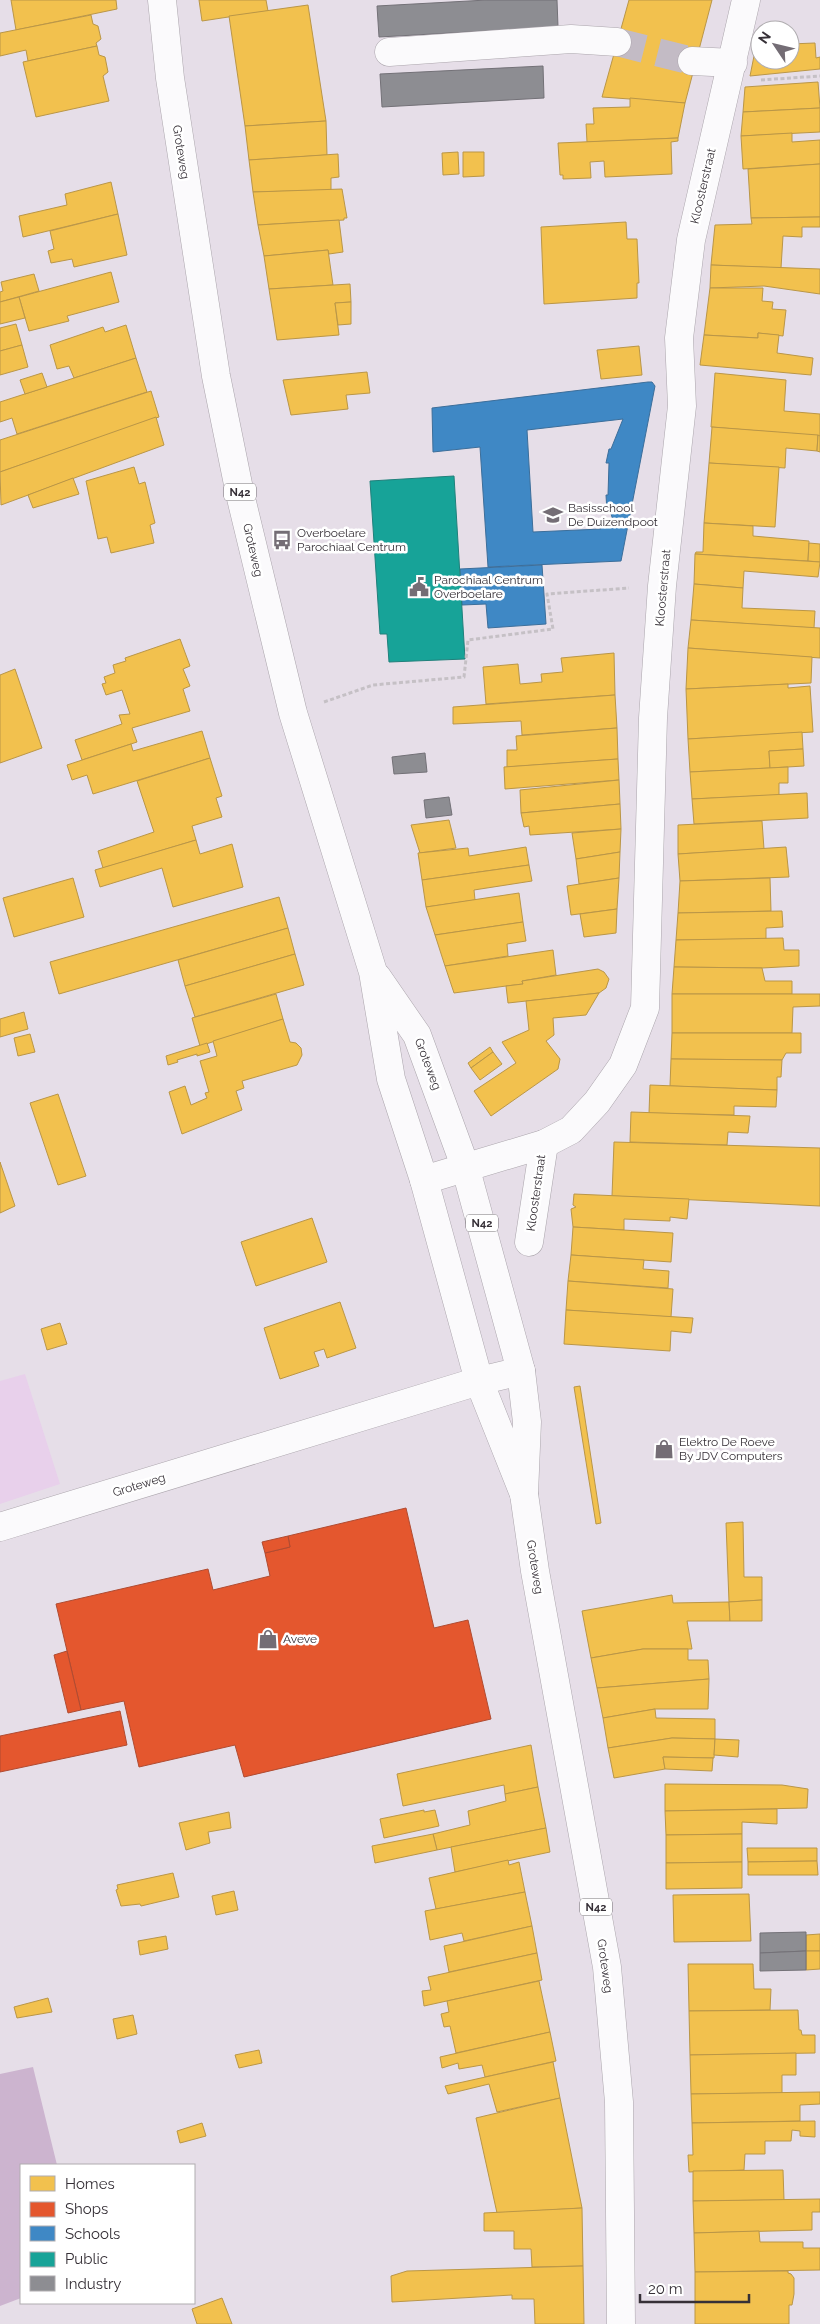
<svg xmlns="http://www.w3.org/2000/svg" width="820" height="2324" font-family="Raleway,sans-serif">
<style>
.green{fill:#e8d0eb}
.forest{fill:#ccb4cf}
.homes{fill:#f2c14e;stroke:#ba9647}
.shops{fill:#e4572e;stroke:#b04b31}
.schools{fill:#3f88c5;stroke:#3c6e9a;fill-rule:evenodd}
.public{fill:#17a398;stroke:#20807b}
.industry{fill:#8d8d92;stroke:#737177}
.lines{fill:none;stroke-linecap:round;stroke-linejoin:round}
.minor-tunnel{stroke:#c3bbc5;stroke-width:28;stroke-dasharray:28 14;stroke-linecap:butt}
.minor-casing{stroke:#aba5ac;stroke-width:29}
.major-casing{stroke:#aba5ac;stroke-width:29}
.path{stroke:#c5c0c5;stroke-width:3;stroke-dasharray:4 2.5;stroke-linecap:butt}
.minor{stroke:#fbfafc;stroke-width:28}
.major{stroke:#fbfafc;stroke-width:28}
.labels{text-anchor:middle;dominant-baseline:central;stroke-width:5;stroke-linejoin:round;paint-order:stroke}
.shield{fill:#fff;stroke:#726e73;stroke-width:1}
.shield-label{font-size:11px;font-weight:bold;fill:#363037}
.street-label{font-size:12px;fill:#363037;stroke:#fff}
.poi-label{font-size:12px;fill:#363037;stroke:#fff;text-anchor:start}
</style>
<rect width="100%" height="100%" fill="#e6dee8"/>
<path class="green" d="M25 1374 60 1484 0 1504V1381Z"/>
<path class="forest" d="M33 2067 57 2165H21V2298L0 2306V2074Z"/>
<g class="homes">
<path d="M11 0H116L117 9 16 30Z"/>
<path d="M199 0H266L268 11 202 21Z"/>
<path d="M629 0H712L685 103 602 97Z"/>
<path d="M308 5 326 121 245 126 229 16Z"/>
<path d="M91 15 93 24 98 26 101 39 96 43 97 46 28 61 26 50 0 56V33Z"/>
<path d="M815 43 816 58 820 57V69L750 76 756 46H760V60H790V44Z"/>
<path d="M97 46 99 55 105 57 108 72 103 76 109 101 36 117 23 62Z"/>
<path d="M818 82 820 108 743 112 745 87Z"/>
<path d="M630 98 685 103 678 138 587 142 586 124H594L593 108 630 107Z"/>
<path d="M820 108V132L741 136 743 112Z"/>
<path d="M326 121 327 155 249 160 245 126Z"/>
<path d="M792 133V142L820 140V164L743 169 741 136Z"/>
<path d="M678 138V141L671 142 672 174 605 177 604 161 590 162 591 178 563 179V175H560L558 143Z"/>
<path d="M458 152 459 174 443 175 442 153Z"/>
<path d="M463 152H484V176L463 177Z"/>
<path d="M338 154 339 177 331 178V190L253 192 249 160Z"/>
<path d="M820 164V217L751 218 748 169Z"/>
<path d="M111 182 118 214 23 237 19 216 67 205 65 194Z"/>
<path d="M342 189 347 218H344V220L258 225 253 192Z"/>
<path d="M118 214 127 255 74 267 72 259 51 263 48 251 54 249 50 231Z"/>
<path d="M820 217V227H802V237L783 236 781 268 711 265 715 225 752 224 751 218Z"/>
<path d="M339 220 343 252 329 254 328 250 264 256 258 225Z"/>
<path d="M626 222 627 239H637L639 283H637V298L544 304 541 227Z"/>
<path d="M328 250 333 285 269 289 264 256Z"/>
<path d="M711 265 820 269V294L764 286 710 288Z"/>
<path d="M111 272 119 302 67 316 69 321 29 331 19 297Z"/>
<path d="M34 274 39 291 0 302V292L3 291 1 282Z"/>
<path d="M350 284 351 302 335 303 339 335 277 340 269 289Z"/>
<path d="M710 288H763L762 301 773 302 772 309 786 310 783 336 758 333V338L704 335Z"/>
<path d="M19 297 25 318 0 324V302Z"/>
<path d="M351 302V324L338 325 335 303Z"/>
<path d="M16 324 22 345 0 351V328Z"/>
<path d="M126 325 136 358 74 378 69 366 57 369 50 345 103 327 105 332Z"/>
<path d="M758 333 779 335 777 353 813 358 811 375 700 365 704 335 758 338Z"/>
<path d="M22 345 28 367 0 375V351Z"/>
<path d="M639 346 642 375 601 379 597 350Z"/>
<path d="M136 358 147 392 17 434 12 418 0 422V402Z"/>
<path d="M367 372 370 393 346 395 348 409 291 415 283 380Z"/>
<path d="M42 373 47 387 25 394 20 380Z"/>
<path d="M715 373 786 380 784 411 820 414V436L711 427Z"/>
<path d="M151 391 159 417 0 472V440Z"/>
<path d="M156 417 164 445 1 505 0 472Z"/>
<path d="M712 427 818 435 817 451 786 448 785 468 709 463Z"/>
<path d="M818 435 820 436V452L817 451Z"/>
<path d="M709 463 779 467 775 527 704 523Z"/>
<path d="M134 467 139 484 145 482 155 523 150 525 154 543 111 553 107 537 98 539 86 481Z"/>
<path d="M73 478 79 494 33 508 28 495Z"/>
<path d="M704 523 753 526V536L809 541 808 561 695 554 696 552H703Z"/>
<path d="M809 543 820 544V562L808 561Z"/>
<path d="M695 554 820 562 818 577 744 571 743 588 694 584Z"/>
<path d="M694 584 743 588 742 608 815 611 814 628 691 620Z"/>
<path d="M691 620 820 628V658L688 648Z"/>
<path d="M180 639 190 666 183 669 190 686 183 689 190 711 132 728 137 742 82 760 75 740 122 724 119 715 130 714 122 690 106 695 102 684 106 683 104 677 115 673 113 665 126 661 125 658Z"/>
<path d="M688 648 812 657 811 683 686 689Z"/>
<path d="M614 653 615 695 486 704 483 667 518 664 520 684 542 682 541 674 563 672 561 658Z"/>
<path d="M15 669 42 748 0 763V675Z"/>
<path d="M788 684V688L810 686 813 732 688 739 686 689Z"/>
<path d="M615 695 617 728 522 735 521 721 453 724V707Z"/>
<path d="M617 728 618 759 507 767V750H517L516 736Z"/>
<path d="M202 731 210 758 93 794 87 775 72 780 67 765 131 744 133 751Z"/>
<path d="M802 732 803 749 769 751 770 768 690 772 688 739Z"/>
<path d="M803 749 804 766 770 768 769 751Z"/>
<path d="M210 758 222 796 216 798 222 817 192 826 196 840 103 868 98 851 154 832 137 781Z"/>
<path d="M618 759 619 780 505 789 504 767Z"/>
<path d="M788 767V783H779V795L692 799 690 772Z"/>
<path d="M619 780 620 804 521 813 520 790Z"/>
<path d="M807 793 808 818 694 824 692 799Z"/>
<path d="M620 804 621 829 530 835 529 826 524 827 521 813Z"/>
<path d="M449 820 456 848 420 853 411 825Z"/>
<path d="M762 821 764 849 678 854V825Z"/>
<path d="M621 829 620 852 576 859 572 833Z"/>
<path d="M196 840 200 854 232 844 243 887 173 907 162 868 100 887 95 870Z"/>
<path d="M526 847 529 865 422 880 418 853 468 848 469 856Z"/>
<path d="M786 847 789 877 680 881 678 854Z"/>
<path d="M620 852 619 878 579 884 576 859Z"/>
<path d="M529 865 532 881 474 890 475 900 426 907 422 880Z"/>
<path d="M73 878 84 917 14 937 3 898Z"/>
<path d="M619 878 617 909 571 915 567 886Z"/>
<path d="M770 878 771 911 678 913 680 881Z"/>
<path d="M519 893 523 922 435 935 426 907Z"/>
<path d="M279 897 288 928 59 994 50 962Z"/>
<path d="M617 909 616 933 584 937 580 914Z"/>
<path d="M782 911 783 927 766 928V939L676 940 678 913Z"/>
<path d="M523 922 526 941 507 944 508 956 445 966 435 935Z"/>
<path d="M288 928 295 954 185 986 178 960Z"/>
<path d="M783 938 784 950H799V966L762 968 674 967 676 940Z"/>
<path d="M553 950 556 975 522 981 523 984 506 986 454 993 445 966Z"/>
<path d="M295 954 304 985 195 1017 185 986Z"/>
<path d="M674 967 762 968 765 981H792V994H672Z"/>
<path d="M598 969 604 972 609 979 606 988 599 993 508 1003 506 986 523 984 522 981Z"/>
<path d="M599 993 586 1015 553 1018 554 1035 546 1041 560 1059 558 1069 491 1116 474 1091 516 1063 502 1042 529 1030 526 1001Z"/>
<path d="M276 994 283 1019 200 1046 192 1018Z"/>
<path d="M672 994H820V1006L793 1007 792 1033H672Z"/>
<path d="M24 1012 28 1029 0 1037V1019Z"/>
<path d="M283 1019 290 1042 296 1043 301 1048 302 1055 297 1065 242 1081 244 1088 236 1091 242 1110 182 1134 169 1092 185 1086 191 1105 207 1098 205 1093 209 1092 200 1061 217 1056 213 1041Z"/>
<path d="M672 1033H801V1053H786L782 1060 671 1059Z"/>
<path d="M30 1034 35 1052 18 1056 14 1038Z"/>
<path d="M207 1043 210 1052 197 1056V1054L177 1060 178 1062 168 1065 166 1056Z"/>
<path d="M490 1047 493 1052 471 1068 468 1063Z"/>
<path d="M493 1052 502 1064 480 1080 471 1068Z"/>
<path d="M671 1059 782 1060 781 1077H777V1090L670 1086Z"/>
<path d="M650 1085 777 1090 776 1107 734 1106V1115L649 1113Z"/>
<path d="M58 1094 86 1176 58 1185 30 1103Z"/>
<path d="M631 1112 750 1116 748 1133 728 1132 727 1145 630 1142Z"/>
<path d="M614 1142 820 1148V1206L612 1196Z"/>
<path d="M0 1162 15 1206 0 1213Z"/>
<path d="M574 1194 689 1199 687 1219 670 1217V1221L624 1219V1230L573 1227 571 1209 576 1207 573 1205Z"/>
<path d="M312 1218 327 1262 256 1286 241 1242Z"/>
<path d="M573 1227 673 1233 671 1262 571 1255Z"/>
<path d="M571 1255 644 1260 643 1269 669 1271 668 1288 568 1281Z"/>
<path d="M568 1281 673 1289 671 1317 566 1310Z"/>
<path d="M340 1302 356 1348 327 1358 324 1349 314 1352 319 1366 280 1379 264 1328Z"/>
<path d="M566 1310 693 1318 691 1333 671 1331 670 1351 564 1344Z"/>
<path d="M60 1323 67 1344 47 1350 41 1329Z"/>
<path d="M580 1386 601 1523 596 1524 574 1387Z"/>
<path d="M743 1522 744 1577H762V1600L729 1602 726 1523Z"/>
<path d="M672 1595 673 1603 729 1602 730 1621H687L692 1649H643L591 1658 582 1611Z"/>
<path d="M762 1600V1621H730L729 1602Z"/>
<path d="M643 1649H688V1660H708L709 1679 597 1688 591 1658Z"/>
<path d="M709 1679 708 1709H655L603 1718 597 1688Z"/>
<path d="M655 1709 656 1718 715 1719V1739L672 1738 608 1748 603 1718Z"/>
<path d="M672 1738 715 1739 714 1758 663 1757 665 1769 614 1778 608 1748Z"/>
<path d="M715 1739 739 1740 738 1757 714 1755Z"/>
<path d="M531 1745 538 1787 505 1794 504 1785 403 1806 397 1774Z"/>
<path d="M663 1757 713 1758 712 1771 665 1769Z"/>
<path d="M665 1784 782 1785 808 1789 807 1808 665 1811Z"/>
<path d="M538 1787 546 1828 437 1850 433 1834 470 1825 468 1811 506 1801 505 1794Z"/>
<path d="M777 1809V1824L742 1822V1834L666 1835 665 1811Z"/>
<path d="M424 1810V1812L435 1810 439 1826 384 1838 380 1819Z"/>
<path d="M229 1812 231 1828 208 1832 210 1843 186 1850 179 1823Z"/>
<path d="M546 1828 550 1852 455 1872 451 1847Z"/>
<path d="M433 1834 437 1850 375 1863 372 1846Z"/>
<path d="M742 1834V1862L666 1863V1835Z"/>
<path d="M747 1848H817V1861L748 1862Z"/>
<path d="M508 1860 509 1865 519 1862 525 1892 436 1909 429 1878Z"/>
<path d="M817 1861 818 1875H748V1862Z"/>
<path d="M742 1862V1888L666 1889V1863Z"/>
<path d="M173 1873 179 1897 141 1906 140 1904 121 1906 116 1890 118 1889 117 1885Z"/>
<path d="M234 1891 238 1910 216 1915 212 1896Z"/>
<path d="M525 1892 532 1926 464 1941 462 1933 430 1940 425 1911Z"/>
<path d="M749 1894 751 1941 674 1942 673 1895Z"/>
<path d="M532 1926 537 1953 449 1972 444 1946Z"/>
<path d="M820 1934V1951H806V1935Z"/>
<path d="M166 1936 168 1949 140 1955 138 1941Z"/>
<path d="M806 1951H820V1969L806 1970Z"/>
<path d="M537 1953 542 1980 424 2006 422 1991 431 1990 428 1977Z"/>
<path d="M688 1964H753L754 1989H771L770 2010 689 2011Z"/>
<path d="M539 1981 550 2032 456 2053 450 2026 444 2027 441 2014 449 2012 447 2001Z"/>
<path d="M48 1998 52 2012 17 2018 14 2007Z"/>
<path d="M798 2010 799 2030H801L802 2035H815V2053L690 2055 689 2011Z"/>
<path d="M133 2015 137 2034 117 2039 113 2019Z"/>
<path d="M550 2032 556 2061 485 2077 482 2065 459 2069 458 2063 442 2068 440 2057Z"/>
<path d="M259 2050 262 2063 239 2068 235 2055Z"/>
<path d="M796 2053V2075H782V2093L691 2094 690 2055Z"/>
<path d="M553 2062 560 2098 497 2112 489 2084 448 2094 445 2086Z"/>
<path d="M820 2092V2104L800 2105V2121L692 2123 691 2094Z"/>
<path d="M560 2098 582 2208 497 2213 476 2118Z"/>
<path d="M815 2121V2137L800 2136V2131L792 2130 791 2141H765V2154H745L744 2170 689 2172 688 2155H693L692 2123Z"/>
<path d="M202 2123 206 2136 180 2143 177 2131Z"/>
<path d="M783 2170 784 2200 693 2201V2171Z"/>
<path d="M820 2199V2212H812V2230L694 2233 693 2201Z"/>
<path d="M582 2208 583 2266 532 2267 531 2249H514V2231H484V2213Z"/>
<path d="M759 2231 760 2242H803V2248H820V2270L695 2272 694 2233Z"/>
<path d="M583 2266 584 2324H535L534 2299H512V2295L392 2302 391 2276 407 2271Z"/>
<path d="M788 2271V2273L791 2274 794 2278V2294L792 2305H789V2324H695V2272Z"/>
<path d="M222 2298 232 2324H197L192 2309Z"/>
</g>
<g class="shops">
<path d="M406 1508 434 1628 468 1620 491 1719 244 1777 235 1745 139 1767 124 1701 81 1710 56 1604 208 1569 213 1590 270 1576 265 1553 290 1547 288 1536Z"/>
<path d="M288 1536 290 1547 265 1553 262 1542Z"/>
<path d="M67 1651 81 1710 68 1713 54 1655Z"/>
<path d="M120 1711 127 1745 0 1772V1736Z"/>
</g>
<g class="schools">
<path d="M648 382H652L655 386 621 561 488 567 480 447 433 452 432 408ZM623 419 611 449H609L606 463H609L608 495H606L607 512 610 511 613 520 601 522V529L533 532 527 430Z"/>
<path d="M542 565 546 624 488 628 486 604 462 605 460 569Z"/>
</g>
<path class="public" d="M454 476 465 659 389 662 387 634H380L370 481Z"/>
<g class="industry">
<path d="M487 0H557L558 27 379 37 377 6Z"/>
<path d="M543 66 544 98 382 107 380 74Z"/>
<path d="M425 753 427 772 394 774 392 757Z"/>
<path d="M449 797 452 815 426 818 424 800Z"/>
<path d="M806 1932V1951L760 1953V1933Z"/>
<path d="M806 1951V1970L760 1971V1953Z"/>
</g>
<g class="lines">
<path class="minor-tunnel" d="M617 42 692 61"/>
<defs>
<g id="minor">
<path d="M389 52 571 39 617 42"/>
<path d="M692 61 733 63"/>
<path d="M424 1180 544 1144 571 1130 597 1102 623 1065 645 1008 653 718 662 586 682 406 679 338 691 240 746 0"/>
<path d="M529 1242 544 1144"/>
<path d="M0 1527 479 1381 521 1371"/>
</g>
<g id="major">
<path d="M162 0 170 78 216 376 240 494 293 713 373 972 391 1079 424 1180 479 1381 524 1494"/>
<path d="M377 977 417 1035 465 1166 521 1371 527 1422 524 1494 535 1571 607 1967 619 2102 621 2324"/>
</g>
</defs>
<use href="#minor" class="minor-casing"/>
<use href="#major" class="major-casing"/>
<g class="path">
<path d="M761 80 820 76"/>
<path d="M324 702 373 685 464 677 468 640 553 629 547 594 629 588"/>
</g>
<use href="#minor" class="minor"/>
<use href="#major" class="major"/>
</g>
<defs>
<symbol id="school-bare" viewBox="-9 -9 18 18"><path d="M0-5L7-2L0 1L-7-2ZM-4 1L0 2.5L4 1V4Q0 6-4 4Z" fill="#746d75" stroke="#fff" stroke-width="2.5" paint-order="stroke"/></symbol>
<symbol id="bus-bare" viewBox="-9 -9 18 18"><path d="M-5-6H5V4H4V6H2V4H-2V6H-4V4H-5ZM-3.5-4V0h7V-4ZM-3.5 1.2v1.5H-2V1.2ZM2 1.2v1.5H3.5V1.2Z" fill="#746d75" stroke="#fff" stroke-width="2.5" paint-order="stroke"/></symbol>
<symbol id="civic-bare" viewBox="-9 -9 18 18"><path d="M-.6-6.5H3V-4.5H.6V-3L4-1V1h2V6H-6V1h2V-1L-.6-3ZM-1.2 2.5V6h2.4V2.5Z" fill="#746d75" stroke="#fff" stroke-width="2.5" paint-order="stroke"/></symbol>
<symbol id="shop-bare" viewBox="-9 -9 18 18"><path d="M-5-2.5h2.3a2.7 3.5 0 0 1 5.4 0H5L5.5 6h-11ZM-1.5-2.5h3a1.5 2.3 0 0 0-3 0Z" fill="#746d75" stroke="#fff" stroke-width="2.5" paint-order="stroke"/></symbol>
</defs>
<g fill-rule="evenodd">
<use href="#school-bare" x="539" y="501" width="28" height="28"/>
<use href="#bus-bare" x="268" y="526" width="28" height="28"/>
<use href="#civic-bare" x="405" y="573" width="28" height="28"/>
<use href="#shop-bare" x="650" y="1435" width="28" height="28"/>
<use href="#shop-bare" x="254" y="1625" width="28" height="28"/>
</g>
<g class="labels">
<g class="shield">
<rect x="224" y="483.5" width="32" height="17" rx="4"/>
<rect x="466" y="1214.5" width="32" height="17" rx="4"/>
<rect x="580" y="1898.5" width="32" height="17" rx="4"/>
</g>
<g class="shield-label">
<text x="240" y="492">N42</text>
<text x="482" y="1223">N42</text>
<text x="596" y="1907">N42</text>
</g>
<g class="street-label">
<text transform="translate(181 152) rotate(81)">Groteweg</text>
<text transform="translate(703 186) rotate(-77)">Kloosterstraat</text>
<text transform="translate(253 550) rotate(77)">Groteweg</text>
<text transform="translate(663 588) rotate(-85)">Kloosterstraat</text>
<text transform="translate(428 1064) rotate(69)">Groteweg</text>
<text transform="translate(536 1193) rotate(-82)">Kloosterstraat</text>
<text transform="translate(139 1485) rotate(-17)">Groteweg</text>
<text transform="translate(535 1567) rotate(81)">Groteweg</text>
<text transform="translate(605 1966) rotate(82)">Groteweg</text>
</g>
<g class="poi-label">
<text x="568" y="508">Basisschool<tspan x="568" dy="14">De Duizendpoot</tspan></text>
<text x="297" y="533">Overboelare<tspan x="297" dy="14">Parochiaal Centrum</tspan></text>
<text x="434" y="580">Parochiaal Centrum<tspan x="434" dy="14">Overboelare</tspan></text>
<text x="679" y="1442">Elektro De Roeve<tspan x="679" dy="14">By JDV Computers</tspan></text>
<text x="283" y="1639">Aveve</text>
</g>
</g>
<rect x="20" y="2164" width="175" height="140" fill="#ffffff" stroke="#afacaf"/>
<rect x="30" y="2176" width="25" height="15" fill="#f2c14e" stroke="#afacaf"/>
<text x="65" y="2189" font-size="15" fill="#363037">Homes</text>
<rect x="30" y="2202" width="25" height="15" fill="#e4572e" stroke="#afacaf"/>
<text x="65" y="2214" font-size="15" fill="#363037">Shops</text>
<rect x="30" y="2226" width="25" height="15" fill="#3f88c5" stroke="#afacaf"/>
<text x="65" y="2239" font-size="15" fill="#363037">Schools</text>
<rect x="30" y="2252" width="25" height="15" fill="#17a398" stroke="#afacaf"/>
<text x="65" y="2264" font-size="15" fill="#363037">Public</text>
<rect x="30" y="2276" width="25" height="15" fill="#8d8d92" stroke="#afacaf"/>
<text x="65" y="2289" font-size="15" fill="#363037">Industry</text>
<g transform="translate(775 45) rotate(305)"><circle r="24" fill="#ffffff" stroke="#afacaf"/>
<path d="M0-4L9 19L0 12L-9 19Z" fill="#746d75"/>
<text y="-8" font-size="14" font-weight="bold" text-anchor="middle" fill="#363037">N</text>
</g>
<path d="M640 2294v8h109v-8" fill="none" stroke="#363037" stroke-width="2.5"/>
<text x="648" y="2294" font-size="15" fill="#363037" stroke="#ffffff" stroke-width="4" paint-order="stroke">20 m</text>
</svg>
